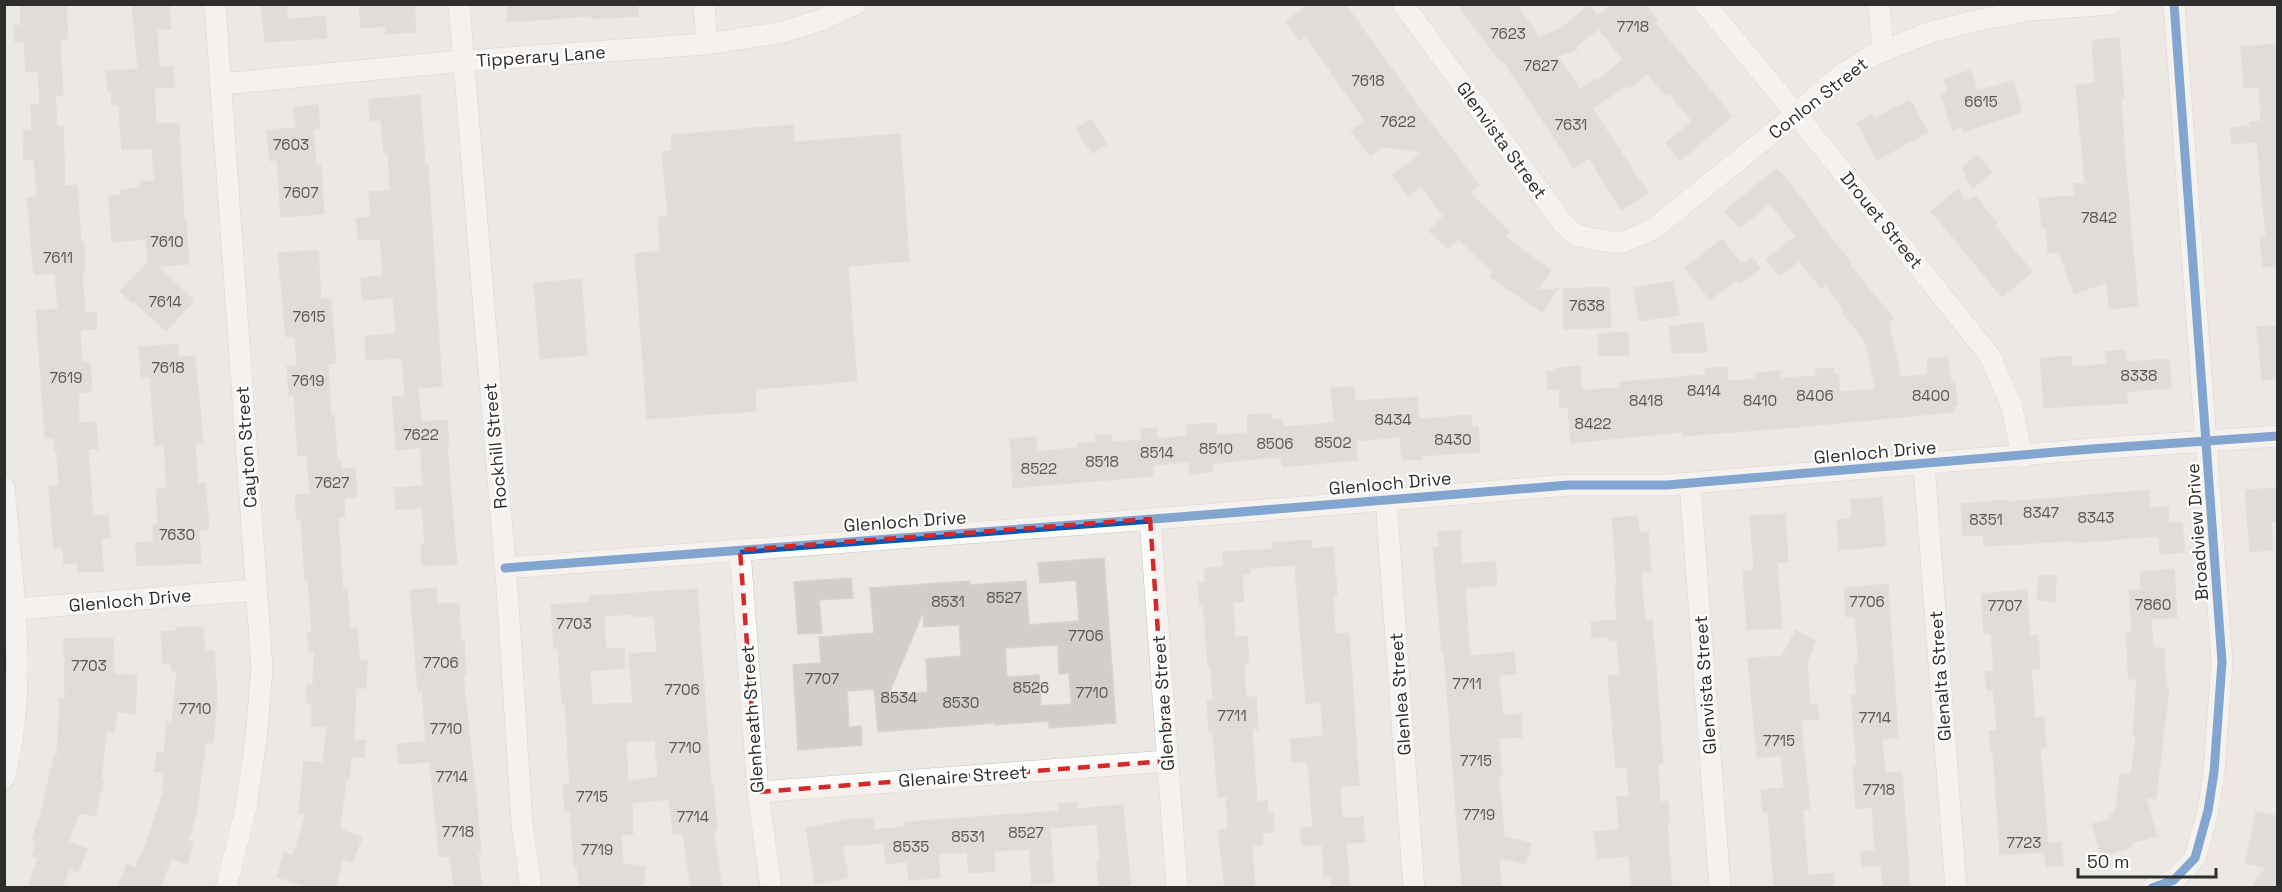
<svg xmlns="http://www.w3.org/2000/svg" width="2282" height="892" font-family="'Space Grotesk',sans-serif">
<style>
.building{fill:#d1cecb;stroke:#d7d4d0;stroke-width:1.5;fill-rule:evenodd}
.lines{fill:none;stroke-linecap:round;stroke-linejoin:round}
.street-casing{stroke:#c5c4c5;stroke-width:22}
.street{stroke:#fcfcfb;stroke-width:21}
.cycleway-casing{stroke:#fff;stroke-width:13}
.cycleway{stroke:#0057b8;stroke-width:9}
.marked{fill:none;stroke:#d62828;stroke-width:4.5;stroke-dasharray:12 8;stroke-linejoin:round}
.labels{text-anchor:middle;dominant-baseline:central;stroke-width:4.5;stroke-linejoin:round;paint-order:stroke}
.number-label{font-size:15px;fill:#585857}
.street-label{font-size:18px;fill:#2e2e2e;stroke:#fff}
</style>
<rect width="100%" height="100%" fill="#ece8e4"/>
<g class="building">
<path d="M20 4H66L68 39 60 40 63 95H55L57 127 63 126 65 186 77 185 81 242H84L85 272 82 273 85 313 96 312 97 329 80 330 82 362H90L92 392 78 393 79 423 96 422 98 449H88L93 516 108 515 110 537 101 538 103 571 78 572 77 563 64 564 63 547 54 548 49 487 59 486 57 451H55L54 438H45L36 310 58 309 55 273 34 275 27 198 37 197 34 159 24 160 23 131 32 130 31 105 40 104 38 71 26 72 24 41 15 42 14 26 21 25Z"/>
<path d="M132 4H169L171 29 157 30 159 67 173 66 174 87 154 88 156 124 179 123 184 220H186L189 264 158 266 194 301 166 331 134 301 132 303 120 291 148 263 146 239 112 242 109 196 121 195V190L141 187 140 182 155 181 152 148 122 150 119 105H112L111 91H108L106 71 138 69Z"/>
<path d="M261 4H286L287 19 325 16 327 38 265 42Z"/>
<path d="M359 4H414L416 32 386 34V26L361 28Z"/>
<path d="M507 4H638V16L592 19 591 16 508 22Z"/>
<path d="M1309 4H1345L1419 107 1479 185 1469 192 1510 232 1505 237 1551 270 1537 290 1558 289 1542 312 1490 277 1493 272 1458 239 1448 249 1429 231 1443 216 1421 186 1408 196 1392 175 1423 152 1383 147 1370 156 1351 131 1365 121 1306 36 1300 41 1286 22Z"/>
<path d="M1457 4H1516L1539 37 1560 29 1589 5 1598 16 1612 4H1645L1658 21 1655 23 1732 116 1680 161 1666 143 1692 121 1669 93 1666 96 1647 74 1628 89 1626 86 1592 108 1648 193 1621 210 1589 158 1574 168 1504 62 1502 63ZM1598 29 1623 59 1597 81 1595 79 1580 89 1557 56 1577 50 1576 47Z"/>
<path d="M2119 38 2124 99H2121L2126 171 2138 306 2109 309 2107 282 2074 294 2059 252 2048 253 2046 228H2042L2039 198 2075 196 2074 184 2085 183 2076 85 2095 83 2092 40Z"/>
<path d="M2277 44V266L2263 267 2260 238 2266 237 2257 142 2232 144 2230 128 2250 126V122L2261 121 2259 87 2244 88 2241 47Z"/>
<path d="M1971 70 1977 91 2013 81 2022 112 1963 132 1962 127 1952 130 1941 94 1948 92 1944 79Z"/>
<path d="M420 95 425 166 428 165 442 386 418 388 421 422 447 420 449 446H447L457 564 422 566 421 545H425L422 508 396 510 394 488 423 486 420 448 396 450 392 397 405 396 402 358 366 360 365 336 396 334 393 298 362 300 361 278 383 276 380 239 358 240 356 218 371 217 369 192 390 191 388 153H384L381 120 370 121 369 99Z"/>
<path d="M1910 100 1928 132 1877 160 1857 123 1872 115 1874 119Z"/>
<path d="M318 105 320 128 313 129 316 167 321 166 324 214 281 217 277 160 270 161 267 130 296 128 294 107Z"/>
<path d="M1091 119 1107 144 1092 153 1076 129Z"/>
<path d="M793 125 794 142 900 134 909 261 848 266 857 381 755 389 756 411 647 419 635 254 660 251 658 217H668L662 152 672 151 671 135Z"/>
<path d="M1977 155 1992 172 1973 188 1967 180 1963 167Z"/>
<path d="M1777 168 1813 213 1812 214 1851 263 1849 264 1893 318 1888 322 1901 377 1928 375 1927 359 1947 357 1951 383H1955L1957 406H1953L1954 412 1786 428 1682 436V432L1571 443 1568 407 1560 408 1559 389 1548 390 1546 372 1556 371V368L1580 366 1582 390 1620 388V382L1705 375V369L1727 367 1728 381 1756 379V373L1780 371V377L1783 378 1816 376V369L1834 368V374H1838L1840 392 1876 389 1865 341 1842 312 1844 310 1825 285 1821 288 1799 261 1780 276 1766 259 1796 236 1770 203 1740 228 1725 211Z"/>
<path d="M1959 189 1965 201 1976 197 1997 223 1994 225 2032 272 2002 297 1931 211Z"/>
<path d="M1722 239 1742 265 1752 257 1760 268 1740 284 1736 280 1710 300 1685 268Z"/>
<path d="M318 250 321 299 331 298 336 363 328 364 331 416 334 415 337 460H341V469L355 468 357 497 344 498 345 517H338L343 590 347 589 350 628H357L359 660H367L366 688H356L354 740 366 741 364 758 351 757 349 779 346 778 340 829 362 838 352 862 343 859 335 888H310L277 877 284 853 293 856 306 814 299 813 304 761 323 763 327 727 312 726V703H306L307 685H313L314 652H309L307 633 312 632 308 580H305L301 520H297L295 495 310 494 307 455 298 456 294 395 289 396 287 366H297L295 336 286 337 278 253Z"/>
<path d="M581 279 587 355 540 359 534 283Z"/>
<path d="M1673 281 1679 315 1639 321 1634 288Z"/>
<path d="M1609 287 1611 327 1564 329 1563 289Z"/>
<path d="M1703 322 1707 352 1673 353 1669 327Z"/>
<path d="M2277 326V379L2262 380 2257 327Z"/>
<path d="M1628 332 1629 355 1599 356 1598 334Z"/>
<path d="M178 344V357L195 356 203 443 195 444 198 484 205 483 209 529 199 530 201 563 137 566 136 543 154 542 153 524H158L156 488H167L164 446H155L150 377H141L139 347Z"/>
<path d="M2125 350 2126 362 2169 359 2171 388 2127 392V403L2044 408 2040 358 2071 356 2072 367 2107 364 2106 352Z"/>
<path d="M1354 387 1355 401 1417 397 1419 419 1471 415 1472 427 1478 426 1480 452 1421 456 1422 459 1402 460 1400 437 1356 441 1358 460 1282 467 1281 457 1244 460 1212 464V472L1190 474 1189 462 1153 465V476L1013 488 1010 439 1036 437 1037 451 1078 448V443L1096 442 1095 435 1111 434V442L1142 440 1141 429 1157 428V439L1187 436 1186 425 1216 423 1217 435 1248 433 1247 415 1271 414V420L1282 419 1283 427 1334 423 1331 388Z"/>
<path d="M2277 488V522H2271L2273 550 2250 552 2245 490Z"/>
<path d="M2149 490 2150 508 2168 507 2169 523 2182 522 2185 552 2160 554 2159 536 2074 543 2073 541 1984 546 1983 535 1963 536 1961 504 2008 500V502Z"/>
<path d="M1882 497 1886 546 1839 550 1837 520 1852 518 1851 500Z"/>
<path d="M1785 514 1788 562 1777 563 1782 628 1747 630 1743 571 1754 570 1750 516Z"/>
<path d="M1638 516 1639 532H1648L1651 572H1641L1645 620H1652L1654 645 1663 764 1658 765 1660 802 1668 801 1670 822 1667 823 1672 888H1632L1629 856 1597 859 1594 832 1619 830 1617 797 1629 796 1627 767 1616 768 1608 676 1620 675 1617 640H1608L1607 637 1592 638 1591 622 1617 620 1615 585H1617L1612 518Z"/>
<path d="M1460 530 1462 564 1495 561 1497 585 1465 588 1470 656 1514 652 1516 674 1499 675 1503 715 1521 714 1522 737 1499 738 1502 776 1499 777 1504 837 1531 843 1526 864 1499 858 1501 888H1462L1444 652 1442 653 1433 547H1439L1438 532Z"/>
<path d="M1312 540V549L1333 547 1337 595 1333 596 1335 634 1349 633 1359 785 1340 786 1342 818 1363 817 1365 842 1346 843 1350 888H1332L1331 876 1324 877 1322 845 1302 846 1300 828 1313 827 1310 789 1307 761 1292 762 1290 739 1323 736 1321 702 1306 704 1295 565 1250 568 1251 574H1242L1244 601 1233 602 1235 637 1247 636 1249 663 1244 664 1246 697H1256L1258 729H1252L1257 800 1259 802 1267 801 1268 813H1273L1274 832 1262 833 1263 845 1252 846 1255 888H1225L1218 830H1228L1226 797H1218L1213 732 1209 733 1207 700H1213L1211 666H1208L1203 604 1200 605 1198 583H1205L1204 568 1223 567V552L1273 549V543Z"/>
<path d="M1104 558 1116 723 1049 728 1048 721 995 725V723L878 732 874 689 847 691 849 727 861 726 862 745 798 750 793 665 821 663 819 637 874 633 870 588 970 581V585L1026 581 1029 625 1079 621 1076 580 1040 583 1038 563ZM923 612 924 627 959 625 961 656 926 659 928 692 888 696ZM1058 645 1059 674 1069 673 1071 704 1041 706 1039 675 1007 677 1005 648Z"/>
<path d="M2174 569 2177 618 2151 619 2153 648H2164L2166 687H2169L2156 799 2146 797 2157 836 2131 843 2132 847 2101 855 2092 824 2110 819 2109 815 2115 813 2120 774 2131 775 2136 736 2133 735 2137 679H2129L2126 632 2132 631 2129 591 2141 590 2140 572Z"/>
<path d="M2039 575 2056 576 2055 602 2037 600Z"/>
<path d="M851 578 853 598 819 600 822 633 798 634 794 582Z"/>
<path d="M1888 584 1898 738 1882 739 1885 773 1902 772 1910 888H1883L1881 865 1862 867 1860 852 1875 850 1872 807 1856 809 1853 766H1857L1851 695H1857L1854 664 1859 663 1855 616 1846 617 1844 588Z"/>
<path d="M436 588 437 604 459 603 461 642 464 641 466 675 463 676 477 805 481 853H478L482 888H454L450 856 439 857 430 762 399 764 397 744 426 742 422 690 418 691 410 590Z"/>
<path d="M697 589 711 784H713L717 830H713L722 888H691L683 833 673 834 669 799 632 803 633 834 621 835 623 864 645 866 643 888H580L577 867H574L570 810 565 811 563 784H570L565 703H562L558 648 554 649 551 605 590 602 589 596ZM634 614V617L654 616 657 652 629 654 633 703 592 705 590 671 625 668 624 648 606 649 604 616ZM655 740 658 777 628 781 626 742Z"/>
<path d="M2027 590 2030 636 2038 635 2040 669 2031 670 2035 718 2044 717 2046 747 2040 748 2048 843 2061 842 2063 865 2046 867 2044 852 2000 855 1993 751 1991 752 1989 731 1997 730 1993 689 1987 690 1985 672 1994 671 1991 633 1984 634 1981 594Z"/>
<path d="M203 626 205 651 214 650 217 698 213 743 206 742 196 814 188 841 193 842 187 864 171 859 160 888H118L127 864 135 868 140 855 142 856 164 791 162 790 164 773 154 771 157 752 164 753 167 722H172L177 671H172L171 663 163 664 161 632 177 631 176 628Z"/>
<path d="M1796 630 1815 641 1807 663 1810 705 1817 704 1819 719 1801 720 1810 809H1803L1808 875 1833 873 1834 888H1774L1768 812H1763L1761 790 1784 788 1781 756 1757 758 1748 658 1782 656Z"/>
<path d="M113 638 114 674 137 675 135 714 117 711 114 733 106 732 101 778 104 779 95 816 79 813 69 842 87 849 78 872 69 869 62 888H28L38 858 32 856 36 842 32 840 41 813 54 756 57 757 60 699H65L64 639Z"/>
<path d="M1076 802V809L1123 805 1131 888H1099L1097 862H1100L1097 824 1050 828 1054 882 1032 884 1029 849 994 851 995 871 969 873 967 852 938 854 940 878 909 880 907 862 886 864 884 843 843 846 848 878 815 884 806 828 848 819 874 818V830L904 827V822L1059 811 1058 803Z"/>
<path d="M2256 812 2277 816V888H2251L2265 868 2245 863Z"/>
</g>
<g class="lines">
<defs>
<g id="street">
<path d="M215 4 262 668 256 739 246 808 226 888"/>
<path d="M459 4 507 588 522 824 531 888"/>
<path d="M704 4 707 44"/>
<path d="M1403 4 1565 226 1577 235 1609 242H1623L1652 230 1796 114 1841 75 1869 57 1883 51 1931 32 1975 21 2030 10 2112 4"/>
<path d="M1705 4 1796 114 1990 356 2012 407 2022 457"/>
<path d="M1879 4 1883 51"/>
<path d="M221 84 463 61 707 44 783 32 821 20 856 4"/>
<path d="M1924 465 1956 888"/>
<path d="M1690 483 1720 888"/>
<path d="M4 487C12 581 29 686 4 778"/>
<path d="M1386 500 1414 888"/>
<path d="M1150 519 1177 888"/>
<path d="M740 550 758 792 771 888"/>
<path d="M505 568 1179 517 1569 485H1667L2092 449 2278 436"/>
<path d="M4 610 256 590"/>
<path d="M758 792 1167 761"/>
<path d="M2152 888 2174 880 2195 858 2208 811 2214 772 2222 662 2174 4"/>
</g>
</defs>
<use href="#street" class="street-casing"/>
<use href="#street" class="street"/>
<defs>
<g id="cycleway">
<path d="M505 568 1179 517 1569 485H1667L2092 449 2278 436"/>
<path d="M2152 888 2174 880 2195 858 2208 811 2214 772 2222 662 2174 4"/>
</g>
</defs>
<use href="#cycleway" class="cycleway-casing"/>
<use href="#cycleway" class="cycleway"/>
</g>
<path d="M0 0H2282V892H0ZM1150 519 1167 761 758 792 740 550Z" fill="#ece8e4" fill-opacity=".55" fill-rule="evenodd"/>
<path class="marked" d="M1150 519 1167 761 758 792 740 550Z"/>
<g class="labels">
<g class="number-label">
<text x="1633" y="26">7718</text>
<text x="1508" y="33">7623</text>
<text x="1541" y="65">7627</text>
<text x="1368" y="80">7618</text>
<text x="1981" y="101">6615</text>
<text x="1398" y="121">7622</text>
<text x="1571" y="124">7631</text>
<text x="291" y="144">7603</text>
<text x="301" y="192">7607</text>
<text x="2099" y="217">7842</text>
<text x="167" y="241">7610</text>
<text x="58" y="257">7611</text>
<text x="165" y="301">7614</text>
<text x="1587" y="305">7638</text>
<text x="309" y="316">7615</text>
<text x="168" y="367">7618</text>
<text x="2139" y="375">8338</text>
<text x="66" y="377">7619</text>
<text x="308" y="380">7619</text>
<text x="1704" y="390">8414</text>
<text x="1815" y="395">8406</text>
<text x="1931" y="395">8400</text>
<text x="1646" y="400">8418</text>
<text x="1760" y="400">8410</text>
<text x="1393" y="419">8434</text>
<text x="1593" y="423">8422</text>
<text x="421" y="434">7622</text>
<text x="1453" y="439">8430</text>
<text x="1333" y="442">8502</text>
<text x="1275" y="443">8506</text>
<text x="1216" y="448">8510</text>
<text x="1157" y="452">8514</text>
<text x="1102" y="461">8518</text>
<text x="1039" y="468">8522</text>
<text x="332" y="482">7627</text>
<text x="2041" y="512">8347</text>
<text x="2096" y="517">8343</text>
<text x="1986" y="519">8351</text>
<text x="177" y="534">7630</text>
<text x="1004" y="597">8527</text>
<text x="948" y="601">8531</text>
<text x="1867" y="601">7706</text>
<text x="2153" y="604">7860</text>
<text x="2005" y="605">7707</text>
<text x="574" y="623">7703</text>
<text x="1086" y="635">7706</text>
<text x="441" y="662">7706</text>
<text x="89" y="665">7703</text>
<text x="822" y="678">7707</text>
<text x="1467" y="683">7711</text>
<text x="1031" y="687">8526</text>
<text x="682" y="689">7706</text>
<text x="1092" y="692">7710</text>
<text x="899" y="697">8534</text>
<text x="961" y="702">8530</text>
<text x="195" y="708">7710</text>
<text x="1232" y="715">7711</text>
<text x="1875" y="717">7714</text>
<text x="446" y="728">7710</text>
<text x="1779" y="740">7715</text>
<text x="685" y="747">7710</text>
<text x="1476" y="760">7715</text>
<text x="452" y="776">7714</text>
<text x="1879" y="789">7718</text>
<text x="592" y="796">7715</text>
<text x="1479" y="814">7719</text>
<text x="693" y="816">7714</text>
<text x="458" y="831">7718</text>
<text x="1026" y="832">8527</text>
<text x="968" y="836">8531</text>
<text x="2024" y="842">7723</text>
<text x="911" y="846">8535</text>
<text x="597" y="849">7719</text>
</g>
<g class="street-label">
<text transform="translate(541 56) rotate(-4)">Tipperary Lane</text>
<text transform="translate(1818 98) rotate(-38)">Conlon Street</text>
<text transform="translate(1502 140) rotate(54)">Glenvista Street</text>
<text transform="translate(1882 220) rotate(51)">Drouet Street</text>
<text transform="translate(495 446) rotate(-95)">Rockhill Street</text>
<text transform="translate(246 447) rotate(-94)">Cayton Street</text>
<text transform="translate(1875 452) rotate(-5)">Glenloch Drive</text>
<text transform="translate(1390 483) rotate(-5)">Glenloch Drive</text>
<text transform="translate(905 521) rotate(-4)">Glenloch Drive</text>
<text transform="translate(2197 532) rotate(-94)">Broadview Drive</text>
<text transform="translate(130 600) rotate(-5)">Glenloch Drive</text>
<text transform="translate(1940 676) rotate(-94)">Glenalta Street</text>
<text transform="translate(1705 685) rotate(-94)">Glenvista Street</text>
<text transform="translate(1400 694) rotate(-94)">Glenlea Street</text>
<text transform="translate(1163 703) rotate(-94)">Glenbrae Street</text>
<text transform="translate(752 719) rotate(-94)">Glenheath Street</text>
<text transform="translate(963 776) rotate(-4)">Glenaire Street</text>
</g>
</g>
<rect width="2282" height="892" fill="none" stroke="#2e2e2e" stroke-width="12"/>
<path d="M2078 868v9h138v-9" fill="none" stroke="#2e2e2e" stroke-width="3"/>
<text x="2087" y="868" font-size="18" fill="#2e2e2e" stroke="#ffffff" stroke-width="4.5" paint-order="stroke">50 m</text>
</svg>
